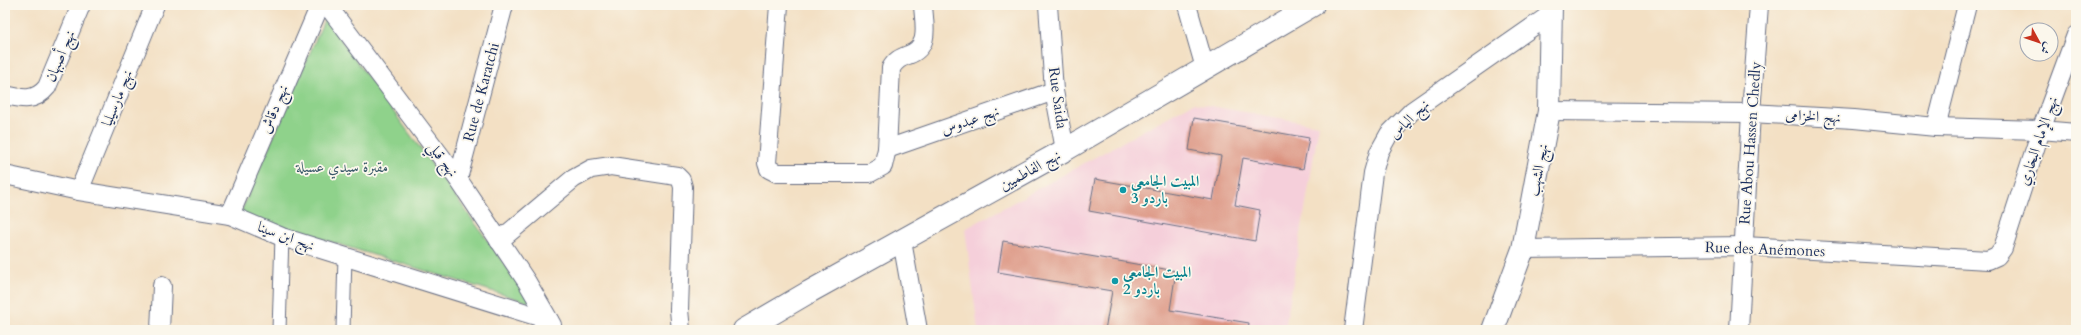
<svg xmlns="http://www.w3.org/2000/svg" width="2081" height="335" font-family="Cardo,Amiri,serif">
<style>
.built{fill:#f5cfda}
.green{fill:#8fd28b;stroke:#558074}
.building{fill:#db9380}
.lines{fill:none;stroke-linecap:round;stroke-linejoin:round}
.pedestrian-casing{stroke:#676d82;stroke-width:15}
.minor-casing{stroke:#676d82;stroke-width:20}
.tertiary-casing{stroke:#676d82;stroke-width:24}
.pedestrian{stroke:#fff;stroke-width:13}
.minor{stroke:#fff;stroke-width:18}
.tertiary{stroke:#fff;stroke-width:22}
.culture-dot{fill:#0f9aa8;stroke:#fbf7ec;stroke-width:1.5}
.labels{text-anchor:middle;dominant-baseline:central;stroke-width:3.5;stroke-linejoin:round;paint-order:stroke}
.street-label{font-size:15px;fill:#1b2f5e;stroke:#fbf7ec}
.park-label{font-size:15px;fill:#385869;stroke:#fbf7ec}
.culture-label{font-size:15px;font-weight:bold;fill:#0d838f;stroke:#fbf7ec;text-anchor:start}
</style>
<rect width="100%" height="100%" fill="#fbf7ec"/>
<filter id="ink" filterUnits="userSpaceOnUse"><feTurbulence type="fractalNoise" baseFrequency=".025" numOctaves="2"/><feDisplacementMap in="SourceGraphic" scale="8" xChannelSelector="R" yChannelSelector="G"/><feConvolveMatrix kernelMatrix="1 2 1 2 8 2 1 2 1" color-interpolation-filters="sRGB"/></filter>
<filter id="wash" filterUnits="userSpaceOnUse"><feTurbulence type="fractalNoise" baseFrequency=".012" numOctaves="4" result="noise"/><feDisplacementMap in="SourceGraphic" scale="16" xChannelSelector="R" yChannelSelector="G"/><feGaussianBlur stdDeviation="0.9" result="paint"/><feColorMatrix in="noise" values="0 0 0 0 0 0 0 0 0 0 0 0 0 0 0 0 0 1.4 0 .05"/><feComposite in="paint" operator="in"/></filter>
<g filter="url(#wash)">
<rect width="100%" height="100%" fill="#f3e0c4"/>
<path class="built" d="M1193 103 1319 125 1285 330H978L965 229Z"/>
<path class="green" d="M325 18 534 304 240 214Z"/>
<g id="blocks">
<g class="building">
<path d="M1194 118 1309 138 1303 169 1243 158 1235 205 1260 210 1255 241 1089 211 1095 179 1213 200 1221 156 1189 150Z"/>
<path d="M1003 241 1176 271 1170 310 1249 323 1248 330H1105L1112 291 998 272Z"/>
</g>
</g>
</g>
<g filter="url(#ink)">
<use href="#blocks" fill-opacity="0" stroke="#676d82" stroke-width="1"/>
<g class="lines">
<defs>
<g id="pedestrian">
<path d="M279 330 282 237"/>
<path d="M343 330 345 256"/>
</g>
<g id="minor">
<path d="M327 5 458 179 527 282 552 325"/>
<path d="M779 5 767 163 769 169 777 173H870L883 166 887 149 891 68C896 60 900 58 908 55 931 47 924 25 923 5"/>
<path d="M1048 5 1054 91 1065 150"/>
<path d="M1187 5 1205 68"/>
<path d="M5 95C22 99 35 102 47 87L81 5"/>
<path d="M1549 111 1751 113 1854 119 1936 127 2041 130 2076 133"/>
<path d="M1936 127 1967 5"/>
<path d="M887 149 1054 91"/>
<path d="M5 175 79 191 230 215 282 237 549 320"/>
<path d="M458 179 504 5"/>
<path d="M79 191 155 5"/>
<path d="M230 215 320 5"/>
<path d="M499 241 573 179 591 169 611 166 677 176 681 180 683 187 679 310 681 330"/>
<path d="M902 241 918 330"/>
<path d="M1523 249 1744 246 1988 260 1997 256 2003 248 2041 130 2076 35"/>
<path d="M160 330 162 286"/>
<path d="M1353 330 1373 173 1379 152 1389 134 1412 111 1551 14"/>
<path d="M1739 330 1751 113 1759 5"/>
</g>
<g id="tertiary">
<path d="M744 330 809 292 1065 150 1313 5"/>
<path d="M1493 330 1523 249 1549 111 1551 5"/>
</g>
</defs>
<use href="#pedestrian" class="pedestrian-casing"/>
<use href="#minor" class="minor-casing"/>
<use href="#tertiary" class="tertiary-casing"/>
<use href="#pedestrian" class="pedestrian"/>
<use href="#minor" class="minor"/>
<use href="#tertiary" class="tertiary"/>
</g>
</g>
<g class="culture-dot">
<circle cx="1123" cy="190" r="4"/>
<circle cx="1115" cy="281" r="4"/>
</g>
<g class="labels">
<g class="street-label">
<text transform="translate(60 56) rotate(-67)">نهج أصبهان</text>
<text transform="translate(481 92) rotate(-75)">Rue de Karatchi</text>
<text transform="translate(117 98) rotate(-68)">نهج مارسيليا</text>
<text transform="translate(1058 98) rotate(82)">Rue Saida</text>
<text transform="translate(274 109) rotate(-67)">نهج دقاش</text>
<text transform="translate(1813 116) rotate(3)">نهج الخزامى</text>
<text transform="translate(1409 119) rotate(-44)">نهج الياس</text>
<text transform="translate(970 120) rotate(-19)">نهج عبدوس</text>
<text transform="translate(2038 141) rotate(-71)">نهج الإمام البخاري</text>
<text transform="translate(1750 143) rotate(-86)">Rue Abou Hassen Chedly</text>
<text transform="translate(443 159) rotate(53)">نهج قبلي</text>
<text transform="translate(1030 170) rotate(-29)">نهج الفاطميين</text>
<text transform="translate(1538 170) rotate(-79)">نهج الشهب</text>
<text transform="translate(286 236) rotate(20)">نهج ابن سينا</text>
<text transform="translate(1765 249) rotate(2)">Rue des Anémones</text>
</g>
<g class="park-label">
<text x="342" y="167">مقبرة سيدي عسيلة</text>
</g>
<g class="culture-label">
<text x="1131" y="181">المبيت الجامعي<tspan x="1131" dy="17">باردو 3</tspan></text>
<text x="1123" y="272">المبيت الجامعي<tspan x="1123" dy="17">باردو 2</tspan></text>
</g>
</g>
<rect width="2081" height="335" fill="none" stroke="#fbf7ec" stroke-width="20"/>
<g transform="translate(2039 42) rotate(130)"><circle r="19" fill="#fbf7ec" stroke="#a1a7b3"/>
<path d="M0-3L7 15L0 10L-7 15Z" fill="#c8321e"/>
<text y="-6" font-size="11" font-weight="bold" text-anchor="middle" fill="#1b2f5e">ش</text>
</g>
</svg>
